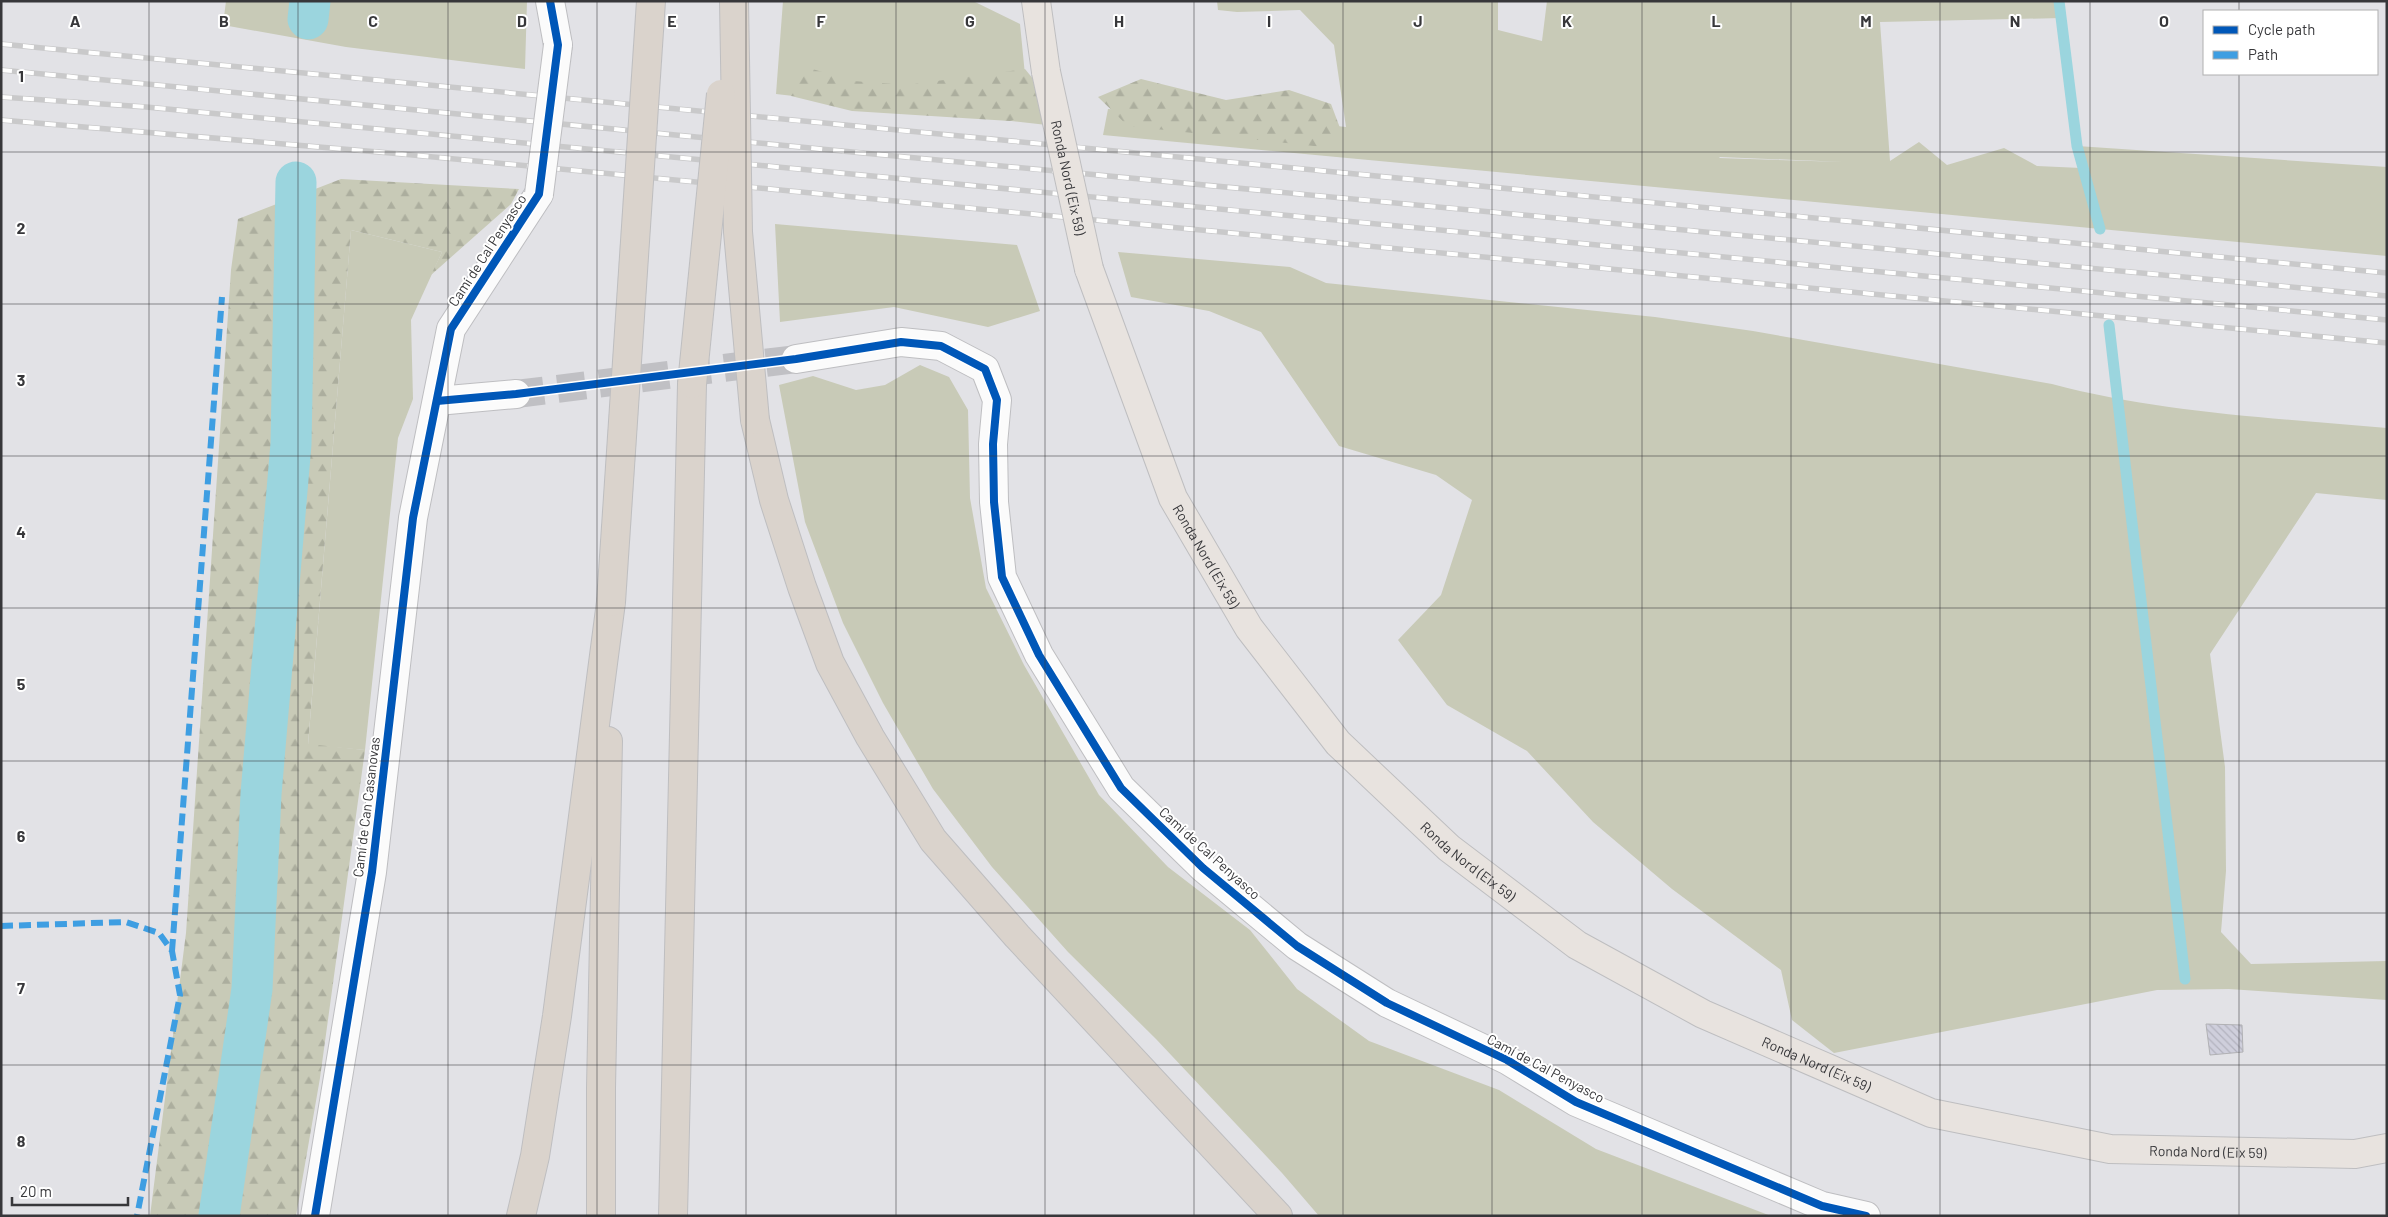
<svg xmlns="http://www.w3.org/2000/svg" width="2388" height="1217" font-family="Barlow,sans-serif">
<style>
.green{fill:#c8cab7;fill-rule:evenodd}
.forest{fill:url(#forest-firs)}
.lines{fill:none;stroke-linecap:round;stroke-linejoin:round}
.stream{stroke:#9bd5de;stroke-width:11}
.canal{stroke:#9bd5de;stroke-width:41}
.building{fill:url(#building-back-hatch);stroke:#b1b1b4}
.minor-tunnel{stroke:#c0c0c4;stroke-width:28;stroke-dasharray:28 14;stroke-linecap:butt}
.minor-casing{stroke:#bebec1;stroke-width:30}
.major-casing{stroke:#bebec0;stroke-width:30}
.highway-casing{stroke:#bebec0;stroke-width:30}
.minor{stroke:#fbfbfb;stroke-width:28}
.major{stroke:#e8e3df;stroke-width:28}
.highway{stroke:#dad3cc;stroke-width:28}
.rail-casing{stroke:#c9c9ca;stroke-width:5.5}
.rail{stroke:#fff;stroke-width:4;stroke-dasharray:11;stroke-linecap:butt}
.minor-bridge-casing{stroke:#bebec1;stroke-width:30;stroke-linecap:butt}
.major-bridge-casing{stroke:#bebec0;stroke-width:30;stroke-linecap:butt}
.highway-bridge-casing{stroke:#bebec0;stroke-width:30;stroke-linecap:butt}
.minor-bridge{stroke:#fbfbfb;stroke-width:28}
.major-bridge{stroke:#e8e3df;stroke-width:28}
.highway-bridge{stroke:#dad3cc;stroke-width:28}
.quiet{stroke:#3e9ee2;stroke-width:6;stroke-dasharray:12 6;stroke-linecap:butt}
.cycleway-casing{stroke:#fff;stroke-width:11}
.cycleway{stroke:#0057b8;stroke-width:8}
.grid{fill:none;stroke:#37373a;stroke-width:1;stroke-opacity:0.55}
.labels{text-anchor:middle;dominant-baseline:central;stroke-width:4;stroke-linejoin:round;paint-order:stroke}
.street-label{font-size:14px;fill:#37373a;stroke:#fff}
.grid-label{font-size:16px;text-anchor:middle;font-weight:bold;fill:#37373a;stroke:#fff;stroke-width:4;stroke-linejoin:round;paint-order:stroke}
</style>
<defs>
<pattern id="forest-firs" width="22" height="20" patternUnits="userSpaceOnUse" patternTransform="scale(1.25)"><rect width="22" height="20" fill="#c8cab7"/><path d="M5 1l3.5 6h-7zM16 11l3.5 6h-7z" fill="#acae9e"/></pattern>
<pattern id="building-back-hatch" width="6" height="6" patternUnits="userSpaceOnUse" patternTransform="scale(1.25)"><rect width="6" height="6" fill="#cfcfdc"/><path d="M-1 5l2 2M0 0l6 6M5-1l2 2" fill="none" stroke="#b2b2be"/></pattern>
</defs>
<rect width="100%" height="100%" fill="#e2e2e6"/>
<g class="green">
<path d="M226 1H527L525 69 346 47 223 25Z"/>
<path d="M783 1H973L1020 24 1026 85 1047 125 776 94Z"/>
<path d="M1217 1H1498V30L1542 41 1547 1H2059L2061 18 1880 22 1890 161 1919 142 1947 165 2004 148 2037 166 2081 168 2077 146 2387 167V256L1103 135 1108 109 1239 116 1346 127 1334 45 1300 10 1237 12 1218 10ZM1719 158 1720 157 1844 162Z"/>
<path d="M775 224 1017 245 1040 311 988 327 894 307 780 322Z"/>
<path d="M351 230 442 252 411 320 413 399 398 438 365 750 308 745Z"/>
<path d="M1118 252 1290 267 1326 283 1655 317 1753 331 2052 384C2161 413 2275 418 2387 428V500L2316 493 2210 654 2225 767 2226 871 2221 932 2251 964 2387 961V1000L2229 989 2157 990 1834 1053 1792 1020 1781 970 1672 889 1593 822 1527 751 1447 705 1398 640 1441 595 1472 500 1436 475 1339 446 1261 332 1209 311 1131 297Z"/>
<path d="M920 365 949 377 968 410 970 498 986 588 1024 665 1099 795 1168 867 1250 930 1297 989 1369 1041 1499 1090 1596 1149 1771 1216H1319L1282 1173 1156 1039 1068 952 992 867 933 789 883 703 843 623 805 522 779 385 813 376 856 390 885 385Z"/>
</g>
<g class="forest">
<path d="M809 68 853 81 907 85 1025 69 1056 107 1010 121 852 111 791 96Z"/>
<path d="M1141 79 1226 100 1289 90 1331 104 1343 136 1323 147 1128 126 1098 97Z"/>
<path d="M341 179 519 189 511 204 431 275 442 252 351 230 308 744 365 750 320 1078 296 1216H150L186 933 231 270 238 219Z"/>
</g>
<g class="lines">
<g class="stream">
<path d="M2059 1 2077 146 2100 229"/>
<path d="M2109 325 2185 979"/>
</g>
<g class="canal">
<path d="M308 19 310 1"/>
<path d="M219 1216 252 989 261 794 291 444 296 182"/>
</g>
</g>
<path class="building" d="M2206 1024 2242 1025 2243 1052 2210 1055Z"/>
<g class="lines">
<path class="minor-tunnel" d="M516 394 796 359"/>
<defs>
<g id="minor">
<path d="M550 1 558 45"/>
<path d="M796 359 901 342 941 346 985 369 997 400 993 444 994 502 1002 577 1039 655 1121 788 1203 868 1297 946 1387 1003 1507 1060 1576 1102 1822 1206 1866 1216"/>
<path d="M437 401 516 394"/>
<path d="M315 1216 372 872 413 518 451 329 539 194"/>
</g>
<g id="major">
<path d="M1036 1 1046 72"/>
<path id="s1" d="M1089 269 1173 498 1249 628 1338 743 1449 848 1577 945 1703 1014 1931 1113 2110 1149 2355 1154 2387 1148"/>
</g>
<g id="highway">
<path d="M755 420 774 500 802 587 830 663 870 737 933 840 1017 936 1278 1216"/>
<path d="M521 1216 535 1156 557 1016 611 602"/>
<path d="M601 1216V1088L608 741"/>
<path d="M673 1216 692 384"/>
</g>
</defs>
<use href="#minor" class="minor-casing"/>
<use href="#major" class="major-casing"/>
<use href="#highway" class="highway-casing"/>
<use href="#minor" class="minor"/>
<use href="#major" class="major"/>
<use href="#highway" class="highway"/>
<defs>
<g id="rail">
<path d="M1 44 2387 273"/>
<path d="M1 70 831 150 2387 296"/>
<path d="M1 97 146 107 2387 320"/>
<path d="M1 120 402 154 2387 343"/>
</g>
</defs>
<use href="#rail" class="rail-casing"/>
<use href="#rail" class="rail"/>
<defs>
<path id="minor-bridge" d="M539 194 558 45"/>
<g id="major-bridge">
<path id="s2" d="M1046 72 1089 269"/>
</g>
<g id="highway-bridge">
<path d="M734 1 738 232 755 420"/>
<path d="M692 384 721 94"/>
<path d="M611 602 651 1"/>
</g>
</defs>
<use href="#minor-bridge" class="minor-bridge-casing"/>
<use href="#major-bridge" class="major-bridge-casing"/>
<use href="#highway-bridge" class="highway-bridge-casing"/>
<use href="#minor-bridge" class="minor-bridge"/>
<use href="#major-bridge" class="major-bridge"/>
<use href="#highway-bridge" class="highway-bridge"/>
<g class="quiet">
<path d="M1 926 126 922 159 933 172 951 180 995 137 1216"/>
<path d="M172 951 222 297"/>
</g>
<defs>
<g id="cycleway">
<path d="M437 401 516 394 796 359 901 342 941 346 985 369 997 400 993 444 994 502 1002 577 1039 655 1121 788 1203 868 1297 946 1387 1003 1507 1060 1576 1102 1822 1206 1866 1216"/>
<path d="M315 1216 372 872 413 518 451 329 539 194 558 45 550 1"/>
</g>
</defs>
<use href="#cycleway" class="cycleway-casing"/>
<use href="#cycleway" class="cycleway"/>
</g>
<path class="grid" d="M149 1V1216M298 1V1216M448 1V1216M597 1V1216M746 1V1216M896 1V1216M1045 1V1216M1194 1V1216M1343 1V1216M1492 1V1216M1642 1V1216M1791 1V1216M1940 1V1216M2090 1V1216M2239 1V11M2239 74V1216M1 152H2387M1 304H2387M1 456H2387M1 608H2387M1 761H2387M1 913H2387M1 1065H2387"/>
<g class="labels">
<g class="street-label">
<text stroke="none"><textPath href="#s2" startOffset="108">Ronda Nord (Eix 59)</textPath></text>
<text transform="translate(487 250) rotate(-57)">Camí de Cal Penyasco</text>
<text stroke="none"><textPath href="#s1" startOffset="311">Ronda Nord (Eix 59)</textPath></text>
<text transform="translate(366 807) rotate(-83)">Camí de Can Casanovas</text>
<text transform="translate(1210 853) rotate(42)">Camí de Cal Penyasco</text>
<text stroke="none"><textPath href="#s1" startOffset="716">Ronda Nord (Eix 59)</textPath></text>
<text stroke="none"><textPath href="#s1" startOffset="1121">Ronda Nord (Eix 59)</textPath></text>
<text transform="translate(1546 1068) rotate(28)">Camí de Cal Penyasco</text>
<text stroke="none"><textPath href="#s1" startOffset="1526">Ronda Nord (Eix 59)</textPath></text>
</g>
</g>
<g class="grid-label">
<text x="75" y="27">A</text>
<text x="224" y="27">B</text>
<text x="373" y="27">C</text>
<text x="522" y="27">D</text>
<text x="672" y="27">E</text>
<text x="821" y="27">F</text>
<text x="970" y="27">G</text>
<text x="1119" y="27">H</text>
<text x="1269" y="27">I</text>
<text x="1418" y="27">J</text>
<text x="1567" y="27">K</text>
<text x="1716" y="27">L</text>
<text x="1866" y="27">M</text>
<text x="2015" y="27">N</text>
<text x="2164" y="27">O</text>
<text x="21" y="82">1</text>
<text x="21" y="234">2</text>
<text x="21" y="386">3</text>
<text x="21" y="538">4</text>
<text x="21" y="690">5</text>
<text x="21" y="842">6</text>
<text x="21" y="994">7</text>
<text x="21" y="1147">8</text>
</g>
<rect width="2388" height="1217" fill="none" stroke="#37373a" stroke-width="5"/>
<rect x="2203" y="10" width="175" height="65" fill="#ffffff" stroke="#afafb0"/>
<rect x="2213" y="26" width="25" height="8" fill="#0057b8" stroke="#afafb0"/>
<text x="2248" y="35" font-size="15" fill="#37373a">Cycle path</text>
<rect x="2213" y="51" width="25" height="8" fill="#3e9ee2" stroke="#afafb0"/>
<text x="2248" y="60" font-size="15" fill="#37373a">Path</text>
<path d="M12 1197v8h116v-8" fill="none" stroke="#37373a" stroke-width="2.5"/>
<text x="20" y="1197" font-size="15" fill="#37373a" stroke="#ffffff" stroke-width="4" paint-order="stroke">20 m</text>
</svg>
